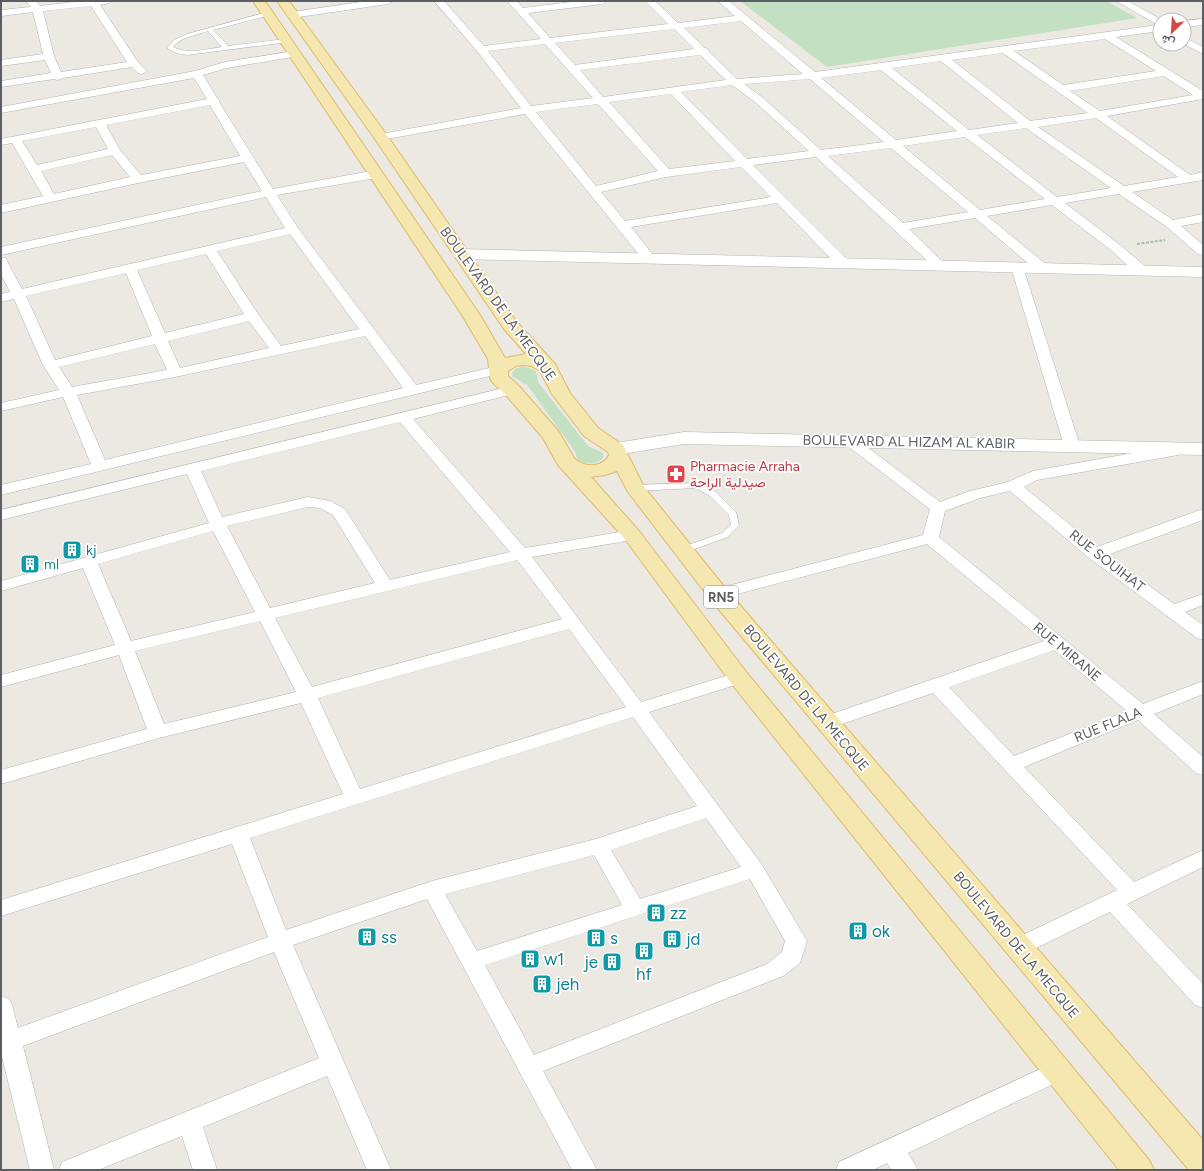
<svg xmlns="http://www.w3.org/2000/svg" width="1204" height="1171" font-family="Figtree,Vazirmatn,sans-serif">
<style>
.green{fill:#c3e0c2}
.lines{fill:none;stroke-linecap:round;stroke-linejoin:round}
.service-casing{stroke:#b0b3b6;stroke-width:1}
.minor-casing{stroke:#b0b3b6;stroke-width:1}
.tertiary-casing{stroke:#b0b3b6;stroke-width:1}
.primary-casing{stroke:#dfb969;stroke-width:2}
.path{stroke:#9cc1a5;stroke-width:2;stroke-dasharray:3 1.5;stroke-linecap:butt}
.service{fill:#fff;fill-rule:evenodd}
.minor{fill:#fff;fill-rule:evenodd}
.tertiary{fill:#fff;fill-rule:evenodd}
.primary{fill:#f4e7af;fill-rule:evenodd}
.labels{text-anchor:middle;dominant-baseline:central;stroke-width:3.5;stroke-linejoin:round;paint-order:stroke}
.shield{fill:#fff;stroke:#8c8e91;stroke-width:1}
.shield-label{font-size:13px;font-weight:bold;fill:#5b5e62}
.street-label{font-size:14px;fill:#5b5e62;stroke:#fff}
.health-label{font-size:14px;fill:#be3a42;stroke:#fff;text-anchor:start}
.culture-label{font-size:14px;fill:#0d838f;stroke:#fff;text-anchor:start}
.near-culture-label{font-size:17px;fill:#0d838f;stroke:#fff;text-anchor:start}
</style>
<rect width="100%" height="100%" fill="#ece9e3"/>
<g class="green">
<path d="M740 1H1106L1137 18 827 67Z"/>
<path d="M522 367 530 368 536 371 538 382 588 446 603 453V458C596 465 586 465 578 460L574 450 527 385 513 377 512 373 515 369Z"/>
</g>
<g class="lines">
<defs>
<g id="service">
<path d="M268 12 271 14 270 15 213 30 228 46 286 39 289 41 288 42 187 55 176 53 167 48 174 40 187 34ZM208 31 222 47C206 49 188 55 173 47 180 37 197 35 208 31Z"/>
<path d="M698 483 716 492 736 512 739 525 728 537 683 553 680 552 679 550 680 548 722 533 731 525 729 515 710 496 696 488 635 491 631 488 635 485Z"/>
</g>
<g id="minor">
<path d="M26 1H36L40 6 81 1H111L109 3 100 5 138 62 147 71 142 74 138 73 132 67 63 78 58 80 54 79 1 87V81L51 73 45 60 1 66V60L43 54 33 12 1 16V10L31 7ZM91 6 127 62 61 72 54 56 43 11Z"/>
<path d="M368 1H393L388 4 292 18 287 15 292 12Z"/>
<path d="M434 1H444L484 46 541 39 507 1H517L523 8 579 1H607L602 4 528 13 550 38 668 24 645 1H655L678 23 735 16 718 1H729L815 72 1158 25 1116 1H1128L1162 20H1160V31L1116 37 1203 91V99L1107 116 1190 175 1203 172V180L1132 192 1173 220 1203 214V222L1181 226 1203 245V255L1198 254 1167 227 1119 194 1065 203 1120 245 1146 267 1147 270 1146 273H1136L1112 251 1052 205 987 216 1047 265 1048 268 1047 271H1037L975 218 909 229 946 265 945 268H935L816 157 753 165 848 260 849 263 848 266H838L777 203 631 227 656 259 655 262H645L525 114 381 140 377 139 375 137 377 135 381 134 521 108 477 51ZM741 21 803 74 737 79 709 52 708 49 705 48 684 28ZM674 29 694 49 575 65 555 43ZM1105 39 1156 71 1063 85 1014 51ZM545 44 593 98 531 106 488 51ZM1003 53 1088 113 1030 121 952 60ZM700 55 726 80 603 97 580 70ZM941 61 1018 123 969 130 892 68ZM881 70 957 131 896 140 821 78ZM1164 76 1193 95 1100 111 1070 91ZM810 79 884 142 821 150 763 98 744 84ZM732 85 755 102 809 151 747 159 681 92ZM671 94 735 161 669 169 609 102ZM598 104 658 171 596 186 536 112ZM1096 118 1178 177 1124 186 1038 127ZM1026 128 1111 188 1057 197 977 135ZM965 137 1045 199 980 210 903 146ZM891 148 968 212 903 223 828 156ZM741 167 771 197 625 221 601 192 666 177Z"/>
<path d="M1203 19V25L1184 27V21Z"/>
<path d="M1184 37 1203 47V54L1184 44Z"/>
<path d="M294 51 298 52 299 54 298 56 227 68 203 75 217 98 220 101 219 102 273 189 376 170 380 172 382 174 380 176 376 178 277 195 298 228 416 385 498 366 503 367 505 370 503 373 498 374 1 495V485L91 464 63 397 1 411V403L59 390 43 365 14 299 1 302V294L10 292 1 274V257L6 258 7 261 22 289 285 228 266 197 1 255V247L262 191 244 162 138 183 1 213V205L43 196 12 143 1 145V139L207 99 194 78 1 113V107L195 71 225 62ZM210 105 240 156 141 175 120 150 106 125ZM96 127 108 149 37 165 22 141ZM112 155 130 177 54 194 41 171ZM290 234 359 329 281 346 258 314 217 251ZM206 254 244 314 165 333 137 270ZM126 273 152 336 55 360 26 296ZM249 321 269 348 180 368 168 341ZM365 336 403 388 105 460 77 395 175 377ZM155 344 167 370 72 387 59 367Z"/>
<path d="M1017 263 1022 264 1023 267 1080 446 1077 449 1072 451 1067 449 1064 446 1011 267 1012 264Z"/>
<path d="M512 386 517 387 519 390 517 393 413 419 525 548 632 530 638 532 640 535 638 538 632 540 532 557 641 702 739 672 745 674 748 678 745 682 649 712 762 865 807 941 800 963 783 976 543 1071 597 1170H572L427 899 293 945 391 1170H367L327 1076 203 1127 217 1170H193L182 1136 98 1170H59L62 1162 319 1058 274 952 23 1046 54 1170H30L1 1053V996L9 999 12 1005 18 1028 268 937 232 844 1 916V900L343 794 301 703 159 738 1 784V770L147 729 119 655 1 687V675L115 645 83 568 1 591V581L209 523 187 474 1 520V510ZM400 422 510 552 390 580 345 509 330 501 308 497 222 517 201 471ZM308 507 320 508 333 515 375 583 270 608 227 526ZM213 531 255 612 131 641 98 564ZM517 560 562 619 312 687 275 618ZM260 621 296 692 164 724 135 651ZM569 629 626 707 360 789 318 698ZM633 717 697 806 596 839 432 881 286 930 250 838ZM706 818 741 867 640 899 611 850ZM594 855 622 905 477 951 445 894ZM750 879 785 941 782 952 767 964 534 1055 485 965Z"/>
<path d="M850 436 855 438 940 502 970 491 1008 482 1033 471 1178 445 1183 447 1186 450 1183 453 1178 455 1037 480 1024 487 1097 547 1203 509V520L1107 555 1174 604 1203 594V605L1185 612 1203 625V640L1197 638 1089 558 1010 491 980 498 945 511 939 537 1143 704 1203 681V694L1154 714 1203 757V775L1196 773 1138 720 1024 767 1134 882 1203 850V867L1127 904 1203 984V1008L1195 1005 1110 912 1026 953 1018 955 1010 953 1007 947 1010 941 1117 890 933 693 827 729 820 728 818 723 820 718 1044 641 927 544 718 599 712 598 709 594 712 590 923 535 930 509 845 444 842 441 845 438ZM1054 650 1127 711 1014 756 949 687Z"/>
<path d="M1058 1061 1066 1064 1070 1071 1066 1078 908 1153 918 1170H892L887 1163 873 1170H836L839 1162Z"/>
</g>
<g id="tertiary">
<path d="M460 249 1203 267V277L460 259 454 257 452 254 454 251Z"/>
<path d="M684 432 1203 443V455L684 444 616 455 609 453 607 449 609 445 616 443Z"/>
</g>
<path id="primary" d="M253 1H265L480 315 505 358 526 354 504 329 375 139 277 1H289L386 134 516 321 555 364 570 393 598 428 623 445 644 487 726 589 1203 1140V1170H1189L710 599 628 492 617 471 605 475 591 477 639 531 747 673 1149 1160 1154 1170H1119L731 683 625 539 558 465 543 438 505 394 492 382 490 378 488 359 462 315ZM523 365 531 366 540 371 552 394 584 436 608 452 609 455C603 468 583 468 574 458L559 432 519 386 508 376V371L516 366Z"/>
</defs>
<use href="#service" class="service-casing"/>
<use href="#minor" class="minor-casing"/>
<use href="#tertiary" class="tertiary-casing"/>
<use href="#primary" class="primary-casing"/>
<path class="path" d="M1137 244 1165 240"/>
<use href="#service" class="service"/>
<use href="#minor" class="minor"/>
<use href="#tertiary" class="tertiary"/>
<use href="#primary" class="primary"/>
</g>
<defs>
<symbol id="pharmacy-square" viewBox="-11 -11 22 22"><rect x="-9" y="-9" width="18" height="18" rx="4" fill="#e0444e" stroke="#fff"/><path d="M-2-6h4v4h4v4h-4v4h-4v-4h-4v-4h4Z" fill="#fff"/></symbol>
<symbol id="building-square" viewBox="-11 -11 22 22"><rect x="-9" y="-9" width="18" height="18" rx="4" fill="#0f9aa8" stroke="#fff"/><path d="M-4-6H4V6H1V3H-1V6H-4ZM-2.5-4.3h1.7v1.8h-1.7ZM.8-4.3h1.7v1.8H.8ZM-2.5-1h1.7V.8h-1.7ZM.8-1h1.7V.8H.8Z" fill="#fff"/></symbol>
</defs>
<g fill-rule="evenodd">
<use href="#pharmacy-square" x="665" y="463" width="22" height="22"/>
<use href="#building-square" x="61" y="539" width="22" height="22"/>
<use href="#building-square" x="19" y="553" width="22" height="22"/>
<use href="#building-square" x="645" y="902" width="22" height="22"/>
<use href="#building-square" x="847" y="920" width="22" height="22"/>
<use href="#building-square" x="356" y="926" width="22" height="22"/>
<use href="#building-square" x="585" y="927" width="22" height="22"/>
<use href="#building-square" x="661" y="928" width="22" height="22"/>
<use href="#building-square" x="633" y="940" width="22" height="22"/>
<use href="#building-square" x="519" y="948" width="22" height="22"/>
<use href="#building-square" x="601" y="951" width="22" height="22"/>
<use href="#building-square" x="531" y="973" width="22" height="22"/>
</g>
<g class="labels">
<rect class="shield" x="704" y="586" width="34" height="22" rx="3"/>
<g class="shield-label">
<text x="721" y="597">RN5</text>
</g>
<g class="street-label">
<text transform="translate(498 304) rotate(54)">BOULEVARD DE LA MECQUE</text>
<text transform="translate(909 442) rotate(1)">BOULEVARD AL HIZAM AL KABIR</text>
<text transform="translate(1107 561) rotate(38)">RUE SOUIHAT</text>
<text transform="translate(1067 652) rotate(40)">RUE MIRANE</text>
<text transform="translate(806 698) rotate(50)">BOULEVARD DE LA MECQUE</text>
<text transform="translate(1108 725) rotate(-22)">RUE FLALA</text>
<text transform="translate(1016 945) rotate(50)">BOULEVARD DE LA MECQUE</text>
</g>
<g class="health-label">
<text x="690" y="466">Pharmacie Arraha<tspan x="690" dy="16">صيدلية الراحة</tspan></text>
</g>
<g class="culture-label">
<text x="86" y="550">kj</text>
<text x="44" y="564">ml</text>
</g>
<g class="near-culture-label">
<text x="670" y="913">zz</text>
<text x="872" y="931">ok</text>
<text x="381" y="937">ss</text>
<text x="610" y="938">s</text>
<text x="686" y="939">jd</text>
<text x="544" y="959">w1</text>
<text x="598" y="962" text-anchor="end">je</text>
<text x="644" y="974" text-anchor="middle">hf</text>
<text x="556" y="984">jeh</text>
</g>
</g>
<rect width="1204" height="1171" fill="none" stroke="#5b5e62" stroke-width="4"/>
<g transform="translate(1172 32) rotate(205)"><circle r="19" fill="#ffffff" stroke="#bdbfc0"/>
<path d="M0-3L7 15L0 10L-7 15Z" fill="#d34842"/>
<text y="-6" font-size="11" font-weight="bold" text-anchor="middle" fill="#5b5e62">ش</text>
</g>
</svg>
